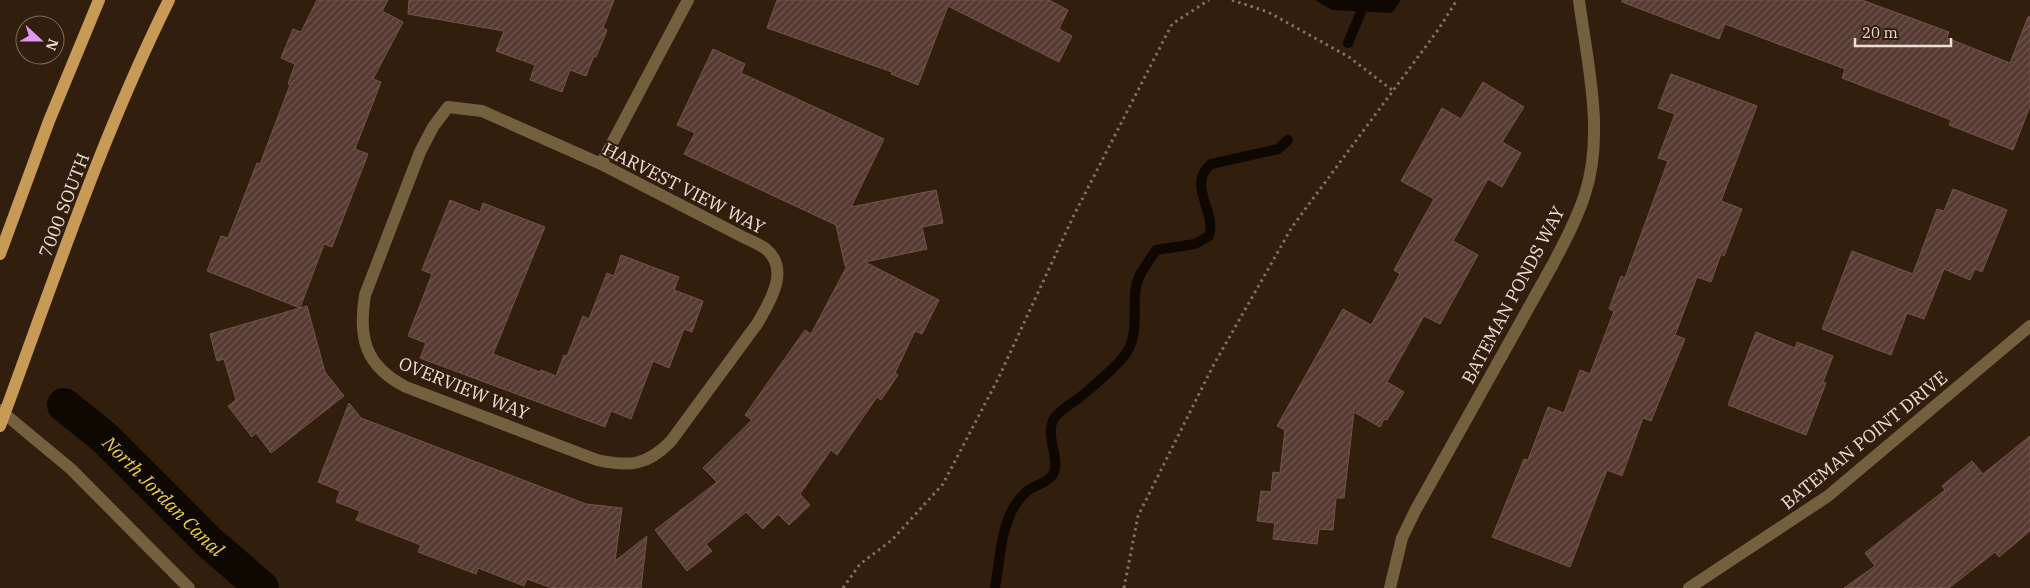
<svg xmlns="http://www.w3.org/2000/svg" width="2030" height="588" font-family="'IBM Plex Serif',serif">
<style>
.water{fill:#0e0800}
.lines{fill:none;stroke-linecap:round;stroke-linejoin:round}
.stream{stroke:#0e0800;stroke-width:10}
.canal{stroke:#0e0800;stroke-width:34}
.building{fill:url(#building-hatch);stroke:#72544b}
.path{stroke:#827062;stroke-width:3;stroke-dasharray:2.5 4;stroke-linecap:butt}
.lane{stroke:#745f3f;stroke-width:12}
.street{stroke:#745f3f;stroke-width:12}
.primary{stroke:#c79b55;stroke-width:12}
.labels{text-anchor:middle;dominant-baseline:central;stroke-width:4.5;stroke-linejoin:round;paint-order:stroke}
.street-label{font-size:18px;fill:#eedfd5;stroke:#321e0d}
.water-label{font-size:19px;font-style:italic;fill:#ebcf4a;stroke:#321e0d}
</style>
<defs>
<pattern id="building-hatch" width="6" height="6" patternUnits="userSpaceOnUse" patternTransform="scale(1.25)"><rect width="6" height="6" fill="#573b33"/><path d="M-1 1l2-2M0 6l6-6M5 7l2-2" fill="none" stroke="#6f5750"/></pattern>
</defs>
<rect width="100%" height="100%" fill="#321e0d"/>
<path class="water" d="M1315 0H1401L1392 13 1332 10Z"/>
<g class="lines">
<g class="stream">
<path d="M1348 43 1361 12"/>
<path d="M995 588C1000 561 1000 531 1014 507 1017 502 1022 496 1026 492 1035 484 1052 483 1055 469 1058 452 1044 433 1055 417 1061 409 1071 404 1079 398 1090 389 1122 362 1128 350 1139 331 1132 308 1136 287 1138 274 1149 261 1156 250L1195 244 1209 236C1217 211 1186 185 1211 164L1278 149 1288 140"/>
</g>
<path class="canal" id="s1" d="M64 405 105 438 209 542 262 588"/>
</g>
<g class="building">
<path d="M317 0H388L382 11 403 22 373 79 381 82 355 149 368 154 332 247 324 244 300 308 207 271 221 236 228 238 257 163 260 164 290 85 288 84 295 64 281 58 293 29 301 32Z"/>
<path d="M409 0H614L603 28 607 30 596 57 594 56 586 76 570 70 562 92 530 80 535 65 496 51 504 31 408 14Z"/>
<path d="M777 0H1049L1068 10 1059 29 1072 36 1059 62 948 6 918 85 891 74 892 72 767 28Z"/>
<path d="M1622 0H1862L1949 32 1947 38 2010 63 2028 17H2030V106L2013 150 1949 125 1951 120 1842 78 1845 69 1725 24 1719 39 1622 2Z"/>
<path d="M713 49 745 64 741 73 884 139 851 207 936 190 943 223 922 227 927 249 865 262 939 300 922 334 915 331 895 373 898 375 881 400 877 397 837 455 831 450 800 494 810 505 789 525 778 514 763 529 746 512 706 544 712 551 687 571 655 530 717 482 703 468 752 420 745 415 805 330 811 334 847 266H845L836 225 684 154 695 133 677 125Z"/>
<path d="M1671 74 1757 106 1721 201 1742 209 1724 256 1721 254 1711 282 1697 277 1675 335 1685 339 1651 421 1643 418 1622 476 1607 470 1570 567 1492 537 1524 459 1528 460 1548 407 1564 413 1580 370 1590 374 1614 311 1609 309 1621 276 1625 278 1668 161 1658 158 1675 114 1658 108Z"/>
<path d="M1483 82 1524 107 1502 142 1521 153 1502 187 1488 179 1453 241 1478 255 1440 324 1424 316 1387 382 1404 392 1387 420 1384 419 1380 427 1354 412 1344 498H1336L1333 530 1319 529 1317 544 1273 539 1275 523 1257 521 1261 491 1271 492 1273 472 1280 473 1285 430 1277 426 1343 309 1371 325 1400 274 1394 270 1434 199 1401 181 1442 108 1461 119Z"/>
<path d="M1953 189 2007 210 1982 272 1975 269 1970 280 1944 269 1924 319 1907 313 1891 355 1822 329 1852 251 1913 274 1937 209 1944 211Z"/>
<path d="M450 200 480 212 483 203 545 227 493 354 540 372 541 370 556 376 564 355 567 356 583 316 589 319 607 273 614 276 621 255 679 277 674 290 703 301 692 332 684 329 669 368 653 361 631 419 611 411 605 427 420 358 426 343 408 336 432 274 422 270Z"/>
<path d="M307 306 325 372 344 396 271 453 256 433 252 437 228 406 236 400 224 359 217 361 210 334Z"/>
<path d="M1756 332 1795 348 1797 342 1833 356 1823 382 1826 383 1806 435 1728 405Z"/>
<path d="M349 403 361 418 586 504 622 508 615 561 647 536 641 588H552L527 579 524 586 478 568 476 574 418 552 421 545 356 520 360 511 336 502 340 491 318 482Z"/>
<path d="M2030 436V531L1999 557 1995 552 1949 588H1844L1875 566 1865 553 1945 490 1942 486 1972 461 1983 474Z"/>
</g>
<g class="lines">
<g class="path">
<path d="M1232 0 1268 12 1349 57 1392 90"/>
<path d="M843 588 860 564 892 540 943 484 998 379 1073 217 1172 24 1209 0"/>
<path d="M1124 588 1138 516 1213 366 1292 227 1438 30 1457 0"/>
</g>
<path class="lane" d="M0 410 71 469 189 588"/>
<g class="street">
<path d="M448 107 482 111 601 164 745 238C752 241 760 245 766 249 791 270 769 303 757 324L671 441C647 466 629 467 597 460L406 387C365 366 358 338 365 295L420 152 433 127Z"/>
<path d="M601 164 688 0"/>
<path d="M1390 588 1402 538 1415 511 1553 264C1565 241 1577 219 1585 194 1605 133 1587 62 1579 0"/>
<path d="M1689 588 1828 496 2030 326"/>
</g>
<g class="primary">
<path d="M0 254 49 121 99 0"/>
<path d="M0 426C53 283 101 137 169 0"/>
</g>
</g>
<g class="labels">
<g class="street-label">
<text transform="translate(684 188) rotate(27)">HARVEST VIEW WAY</text>
<text transform="translate(64 205) rotate(-69)">7000 SOUTH</text>
<text transform="translate(1513 295) rotate(-62)">BATEMAN PONDS WAY</text>
<text transform="translate(464 388) rotate(22)">OVERVIEW WAY</text>
<text transform="translate(1864 440) rotate(-39)">BATEMAN POINT DRIVE</text>
</g>
<g class="water-label">
<text stroke="none"><textPath href="#s1" startOffset="135">North Jordan Canal</textPath></text>
</g>
</g>
<g transform="translate(40 40) rotate(111)"><circle r="24" fill="#321e0d" stroke="#7d6b5d"/>
<path d="M0-4L9 19L0 12L-9 19Z" fill="#de98f2"/>
<text y="-8" font-size="14" font-weight="bold" text-anchor="middle" fill="#eedfd5">N</text>
</g>
<path d="M1855 38v8h96v-8" fill="none" stroke="#eedfd5" stroke-width="2.5"/>
<text x="1862" y="38" font-size="15" fill="#eedfd5" stroke="#321e0d" stroke-width="4" paint-order="stroke">20 m</text>
</svg>
